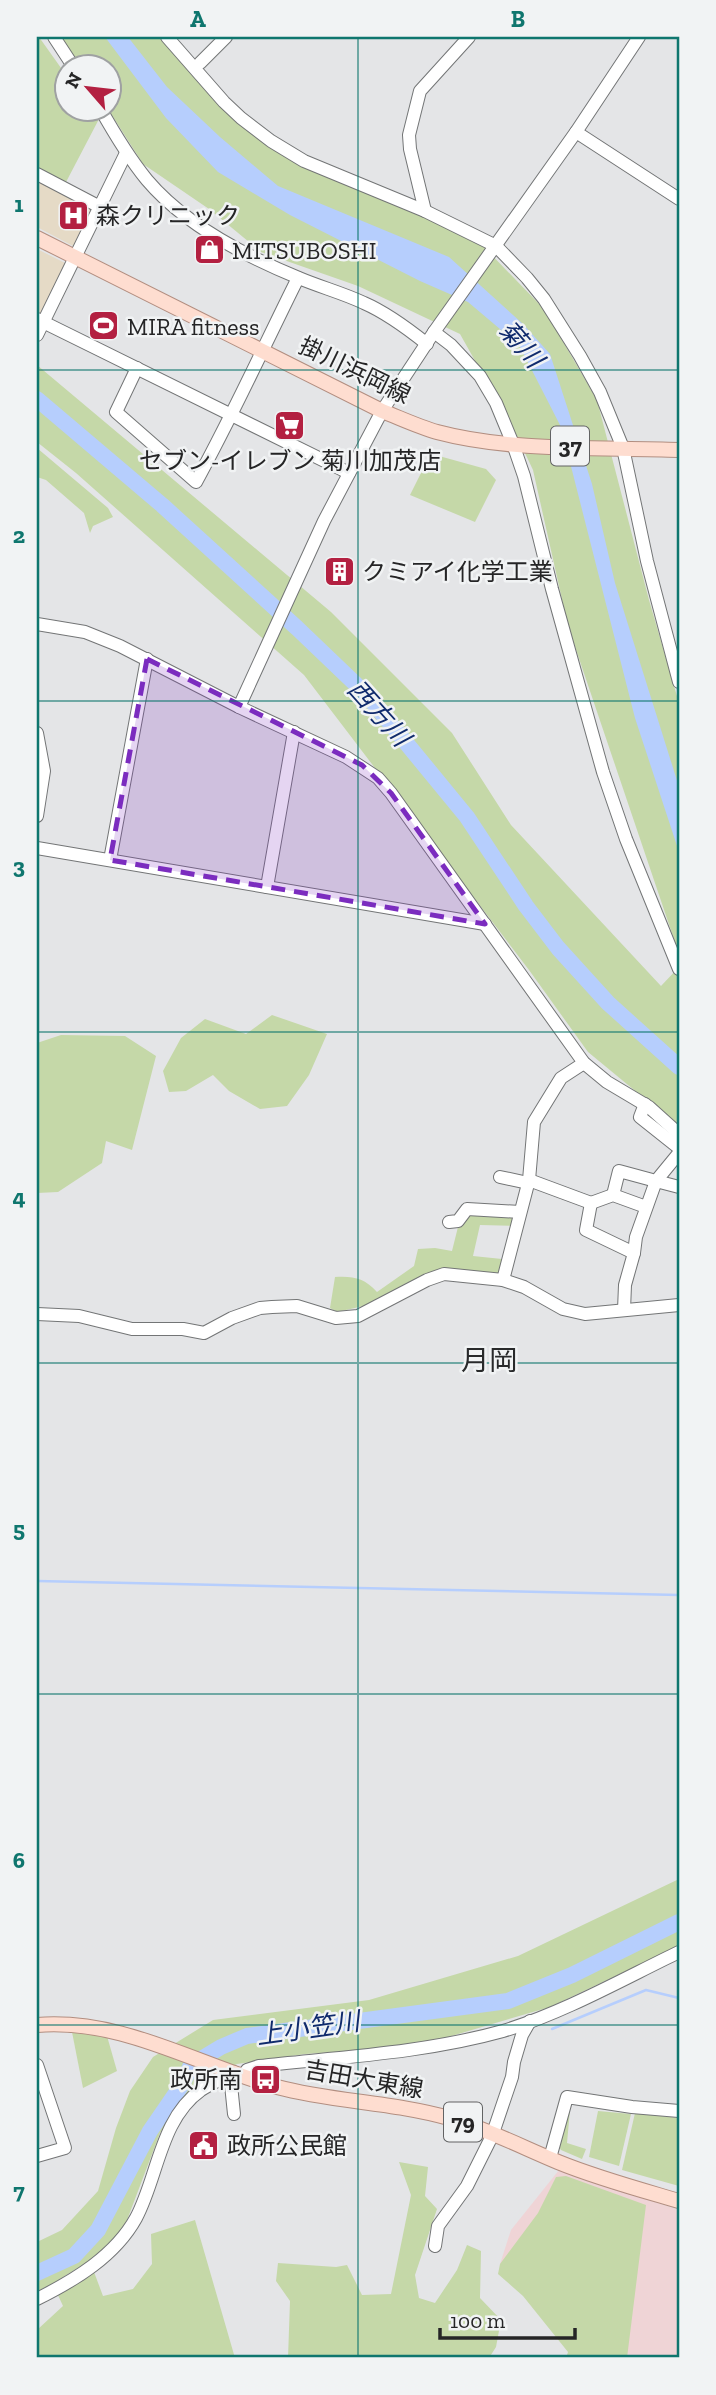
<svg xmlns="http://www.w3.org/2000/svg" width="716" height="2395" font-family="'Zilla Slab','Noto Sans JP',serif">
<style>
.commercial{fill:#e5dac6}
.education{fill:#efd4d6}
.green{fill:#c5d8a8}
.water{fill:#b6cefd}
.pier{fill:#e4e5e7}
.lines{fill:none;stroke-linecap:round;stroke-linejoin:round}
.stream{stroke:#b6cefd;stroke-width:2.5}
.river{stroke:#b6cefd;stroke-width:16}
.minor-casing{stroke:#737576;stroke-width:14}
.major-casing{stroke:#b28e80;stroke-width:16}
.minor{stroke:#fff;stroke-width:12}
.major{stroke:#feddd0;stroke-width:14}
.marked{fill:#7b2cbf;fill-opacity:0.2;stroke:#7b2cbf;stroke-width:5;stroke-dasharray:14 9;stroke-linejoin:round}
.grid{fill:none;stroke:#0f766e;stroke-width:2;stroke-opacity:0.55}
.labels{text-anchor:middle;dominant-baseline:central;stroke-width:5;stroke-linejoin:round;paint-order:stroke}
.shield{fill:#f1f3f4;stroke:#626364;stroke-width:2}
.shield-label{font-size:23px;font-weight:bold;fill:#252526}
.poi-label{font-size:24px;fill:#252526;stroke:#f1f3f4;text-anchor:start}
.street-label{font-size:24px;fill:#252526;stroke:#f1f3f4}
.water-label{font-size:26px;font-style:italic;fill:#102b6d;stroke:#f1f3f4}
.quarter-label{font-size:28px;fill:#292a2b;stroke:#f1f3f4}
.neatline{fill:none;stroke:#0f766e;stroke-width:2.5}
.grid-label{font-size:23px;text-anchor:middle;font-weight:bold;fill:#0f766e}
</style>
<rect width="100%" height="100%" fill="#e4e5e7"/>
<g class="commercial">
<path d="M37 178 93 206 79 244 73 246 37 227Z"/>
<path d="M37 249 65 263 67 268 43 314 37 315Z"/>
</g>
<path class="education" d="M559 2170 679 2210V2358H583L575 2356 500 2264 511 2230Z"/>
<g class="green">
<path d="M37 37H39L66 75V108L91 109 99 119 65 184 37 170Z"/>
<path d="M61 37H162L253 134 482 245 544 309 597 400 649 600 679 703V954L568 626 533 470 515 432 460 334 358 286 261 252 209 209 143 164 108 109V66H81Z"/>
<path d="M37 365 331 612 452 733 511 825 661 986 679 967V1127L588 1052 529 970 304 675 76 473 37 442Z"/>
<path d="M37 448 108 508 113 517 93 526 90 533 84 513 46 480 37 477Z"/>
<path d="M439 456 486 469 496 480 475 522 410 495 426 463Z"/>
<path d="M272 1015 327 1034 309 1075 287 1106 260 1109 229 1091 213 1075 186 1091 169 1092 163 1071 181 1038 205 1019 246 1034Z"/>
<path d="M61 1035 125 1036 156 1056 132 1150 106 1141 102 1163 58 1192 37 1193V1043Z"/>
<path d="M516 1211V1226L480 1225 473 1256 502 1259 500 1274 464 1271 377 1303 337 1312 330 1308 335 1277C354 1276 364 1278 377 1292L414 1266 418 1249 435 1248 452 1251 458 1227 470 1213Z"/>
<path d="M679 1879V1946L550 2007 414 2047 305 2054 237 2064 194 2086 160 2133 124 2228 94 2258 47 2287 37 2291V2242L62 2230 98 2191 116 2128 130 2091 153 2057 213 2020 369 2000 518 1956Z"/>
<path d="M72 2032 107 2036 117 2071 83 2088Z"/>
<path d="M566 2109 570 2110 567 2143 586 2149 582 2159 561 2150 559 2147Z"/>
<path d="M598 2111 631 2114 619 2166 589 2157Z"/>
<path d="M635 2113 679 2118V2186L622 2170Z"/>
<path d="M399 2162 428 2167 425 2196 437 2209 415 2275 419 2298 435 2303 457 2270 467 2245 481 2251 480 2298 501 2320 496 2347 489 2358H288L290 2301 276 2281 278 2263 336 2267 347 2265 362 2295 391 2294 411 2195Z"/>
<path d="M566 2176 646 2205 627 2358 617 2355H567L568 2352 523 2296 498 2274 500 2264 538 2213 556 2177Z"/>
<path d="M195 2220 235 2358H37V2330L63 2306 57 2293 94 2272 103 2296 133 2289 152 2264 151 2234Z"/>
</g>
<path class="water" d="M105 37H128L167 87 220 137 278 186 449 257 523 324 550 354 592 484 615 583 679 787V852L635 718 561 427 519 345 468 302 420 281 290 215 218 172 166 118Z"/>
<path class="pier" d="M559 435 581 436 588 458H565Z"/>
<g class="lines">
<g class="stream">
<path d="M37 1581 679 1595"/>
<path d="M552 2029 646 1990 679 1998"/>
</g>
<g class="river">
<path d="M37 399 162 505 297 628 366 694 467 817 526 906 558 948 608 1003 679 1067"/>
<path d="M37 2273 74 2256 98 2230 150 2131 183 2083 191 2065 221 2047 247 2036 508 2001 572 1975 679 1922"/>
</g>
<defs>
<g id="minor">
<path d="M54 37 73 66"/>
<path d="M167 37 224 102 241 118 271 141 304 161 425 211 496 246 527 278 544 299 580 356 600 392 623 448 647 561 679 682"/>
<path d="M200 63 226 37"/>
<path d="M100 108C114 133 129 158 147 180 185 225 245 256 299 278 320 287 343 293 364 303 387 313 407 328 427 344"/>
<path d="M576 132 679 199"/>
<path d="M37 174 100 207"/>
<path d="M425 211 410 149 409 135 420 91 469 37"/>
<path d="M37 319 349 473"/>
<path d="M434 332 451 345 480 376 496 403 513 444 524 476 552 589 603 772 626 839 679 969"/>
<path d="M37 335 126 153"/>
<path d="M137 368 116 412 196 482C233 415 264 346 298 278"/>
<path d="M37 624 85 632 120 646 239 707 346 757 378 778 391 793 584 1063 607 1082 649 1107 679 1134"/>
<path d="M239 707 324 521 382 411 434 332 576 132 639 37"/>
<path d="M37 733 44 771 37 816"/>
<path d="M37 848 485 924"/>
<path d="M110 860 147 659"/>
<path d="M267 887 294 732"/>
<path d="M645 1104 640 1117 679 1148"/>
<path d="M500 1177 528 1183"/>
<path d="M529 1180 591 1203 586 1230 634 1253"/>
<path d="M613 1195 619 1171 656 1181 679 1153"/>
<path d="M591 1203 613 1195 646 1207"/>
<path d="M449 1222 458 1221 467 1209 520 1212"/>
<path d="M503 1280 529 1180 534 1122 561 1078 584 1063"/>
<path d="M624 1310 625 1285 634 1253 636 1237 656 1181 679 1187"/>
<path d="M37 1314 79 1316 132 1329H183L204 1333 232 1318 260 1308 272 1307 297 1306 336 1318 358 1316 427 1280 444 1274 503 1280 524 1287 563 1309 585 1314 679 1305"/>
<path d="M37 2065 65 2148 37 2156"/>
<path d="M230 2075 234 2114"/>
<path d="M243 2076 247 2070 259 2066C341 2057 424 2053 503 2031 563 2013 623 1979 679 1952"/>
<path d="M550 2158 567 2097 632 2107 679 2111"/>
<path d="M435 2246 438 2226 467 2186 492 2136 512 2077 514 2062 522 2035 530 2021"/>
<path d="M37 2299C75 2280 115 2256 136 2218 158 2177 160 2119 201 2090 212 2083 224 2078 234 2072"/>
</g>
<g id="major">
<path d="M37 238 382 411C400 418 419 427 437 432 512 452 602 447 679 450"/>
<path d="M37 2025C123 2018 196 2065 277 2087 333 2102 393 2102 449 2118 487 2129 522 2147 558 2162 597 2178 638 2189 679 2201"/>
</g>
</defs>
<use href="#minor" class="minor-casing"/>
<use href="#major" class="major-casing"/>
<use href="#minor" class="minor"/>
<use href="#major" class="major"/>
</g>
<path class="marked" d="M147 659 362 765 391 793 485 924 110 860Z"/>
<path class="grid" d="M358 37V2358M37 370H679M37 701H679M37 1032H679M37 1363H679M37 1694H679M37 2025H679"/>
<defs>
<symbol id="hospital-square" viewBox="-11 -11 22 22"><rect x="-9" y="-9" width="18" height="18" rx="4" fill="#b32041" stroke="#f1f3f4"/><path d="M-5-5h3v3.5h4V-5h3V5h-3V1.5h-4V5h-3Z" fill="#fff"/></symbol>
<symbol id="shop-square" viewBox="-11 -11 22 22"><rect x="-9" y="-9" width="18" height="18" rx="4" fill="#b32041" stroke="#f1f3f4"/><path d="M-5-2.5h2.3a2.7 3.5 0 0 1 5.4 0H5L5.5 6h-11ZM-1.5-2.5h3a1.5 2.3 0 0 0-3 0Z" fill="#fff"/></symbol>
<symbol id="stadium-square" viewBox="-11 -11 22 22"><rect x="-9" y="-9" width="18" height="18" rx="4" fill="#b32041" stroke="#f1f3f4"/><path d="M0-5a6.5 5 0 1 0 0 10a6.5 5 0 1 0 0-10ZM-3.5-1.8h7v3.6h-7Z" fill="#fff"/></symbol>
<symbol id="supermarket-square" viewBox="-11 -11 22 22"><rect x="-9" y="-9" width="18" height="18" rx="4" fill="#b32041" stroke="#f1f3f4"/><path d="M-6-5.5h2.5l.6 2H6L4.5 2H-2.5L-4.4-4H-6ZM-1.5 3.2a1.3 1.3 0 1 0 .1 0ZM3 3.2a1.3 1.3 0 1 0 .1 0Z" fill="#fff"/></symbol>
<symbol id="building-square" viewBox="-11 -11 22 22"><rect x="-9" y="-9" width="18" height="18" rx="4" fill="#b32041" stroke="#f1f3f4"/><path d="M-4-6H4V6H1V3H-1V6H-4ZM-2.5-4.3h1.7v1.8h-1.7ZM.8-4.3h1.7v1.8H.8ZM-2.5-1h1.7V.8h-1.7ZM.8-1h1.7V.8H.8Z" fill="#fff"/></symbol>
<symbol id="bus-square" viewBox="-11 -11 22 22"><rect x="-9" y="-9" width="18" height="18" rx="4" fill="#b32041" stroke="#f1f3f4"/><path d="M-5-6H5V4H4V6H2V4H-2V6H-4V4H-5ZM-3.5-4V0h7V-4ZM-3.5 1.2v1.5H-2V1.2ZM2 1.2v1.5H3.5V1.2Z" fill="#fff"/></symbol>
<symbol id="civic-square" viewBox="-11 -11 22 22"><rect x="-9" y="-9" width="18" height="18" rx="4" fill="#b32041" stroke="#f1f3f4"/><path d="M-.6-6.5H3V-4.5H.6V-3L4-1V1h2V6H-6V1h2V-1L-.6-3ZM-1.2 2.5V6h2.4V2.5Z" fill="#fff"/></symbol>
</defs>
<g fill-rule="evenodd">
<use href="#hospital-square" x="56" y="198" width="35" height="35"/>
<use href="#shop-square" x="192" y="232" width="35" height="35"/>
<use href="#stadium-square" x="86" y="308" width="35" height="35"/>
<use href="#supermarket-square" x="272" y="408" width="35" height="35"/>
<use href="#building-square" x="322" y="554" width="35" height="35"/>
<use href="#bus-square" x="248" y="2062" width="35" height="35"/>
<use href="#civic-square" x="186" y="2128" width="35" height="35"/>
</g>
<g class="labels">
<g class="shield">
<rect x="551" y="426.5" width="38" height="39" rx="5"/>
<rect x="444" y="2102.5" width="38" height="39" rx="5"/>
</g>
<g class="shield-label">
<text x="570" y="446">37</text>
<text x="463" y="2122">79</text>
</g>
<g class="poi-label">
<text x="96" y="215">森クリニック</text>
<text x="232" y="250">MITSUBOSHI</text>
<text x="127" y="326">MIRA fitness</text>
<text x="290" y="460" text-anchor="middle">セブン-イレブン 菊川加茂店</text>
<text x="362" y="571">クミアイ化学工業</text>
<text x="242" y="2079" text-anchor="end">政所南</text>
<text x="227" y="2145">政所公民館</text>
</g>
<g class="street-label">
<text transform="translate(355 370) rotate(26)">掛川浜岡線</text>
<text transform="translate(364 2079) rotate(10)">吉田大東線</text>
</g>
<g class="water-label">
<text transform="translate(521 344) rotate(49)">菊川</text>
<text transform="translate(379 713) rotate(48)">西方川</text>
<text transform="translate(308 2028) rotate(-8)">上小笠川</text>
</g>
<g class="quarter-label">
<text x="489" y="1360">月岡</text>
</g>
</g>
<rect width="716" height="2395" fill="none" stroke="#f1f3f4" stroke-width="77"/>
<g transform="translate(88 88) rotate(298)"><circle r="33" fill="#f1f3f4" stroke="#9fa1a2" stroke-width="2"/>
<path d="M0-5L12 26L0 18L-12 26Z" fill="#b32041"/>
<text y="-10" font-size="19" font-weight="bold" text-anchor="middle" fill="#252526">N</text>
</g>
<path d="M440 2328v10h135v-10" fill="none" stroke="#252526" stroke-width="3.5"/>
<text x="450" y="2328" font-size="21" fill="#252526" stroke="#f1f3f4" stroke-width="5" paint-order="stroke">100 m</text>
<rect x="38" y="38" width="640" height="2318" class="neatline"/>
<g class="grid-label">
<text x="198" y="27">A</text>
<text x="518" y="27">B</text>
<text x="19" y="212">1</text>
<text x="19" y="543">2</text>
<text x="19" y="874">3</text>
<text x="19" y="1205">4</text>
<text x="19" y="1537">5</text>
<text x="19" y="1868">6</text>
<text x="19" y="2199">7</text>
</g>
</svg>
